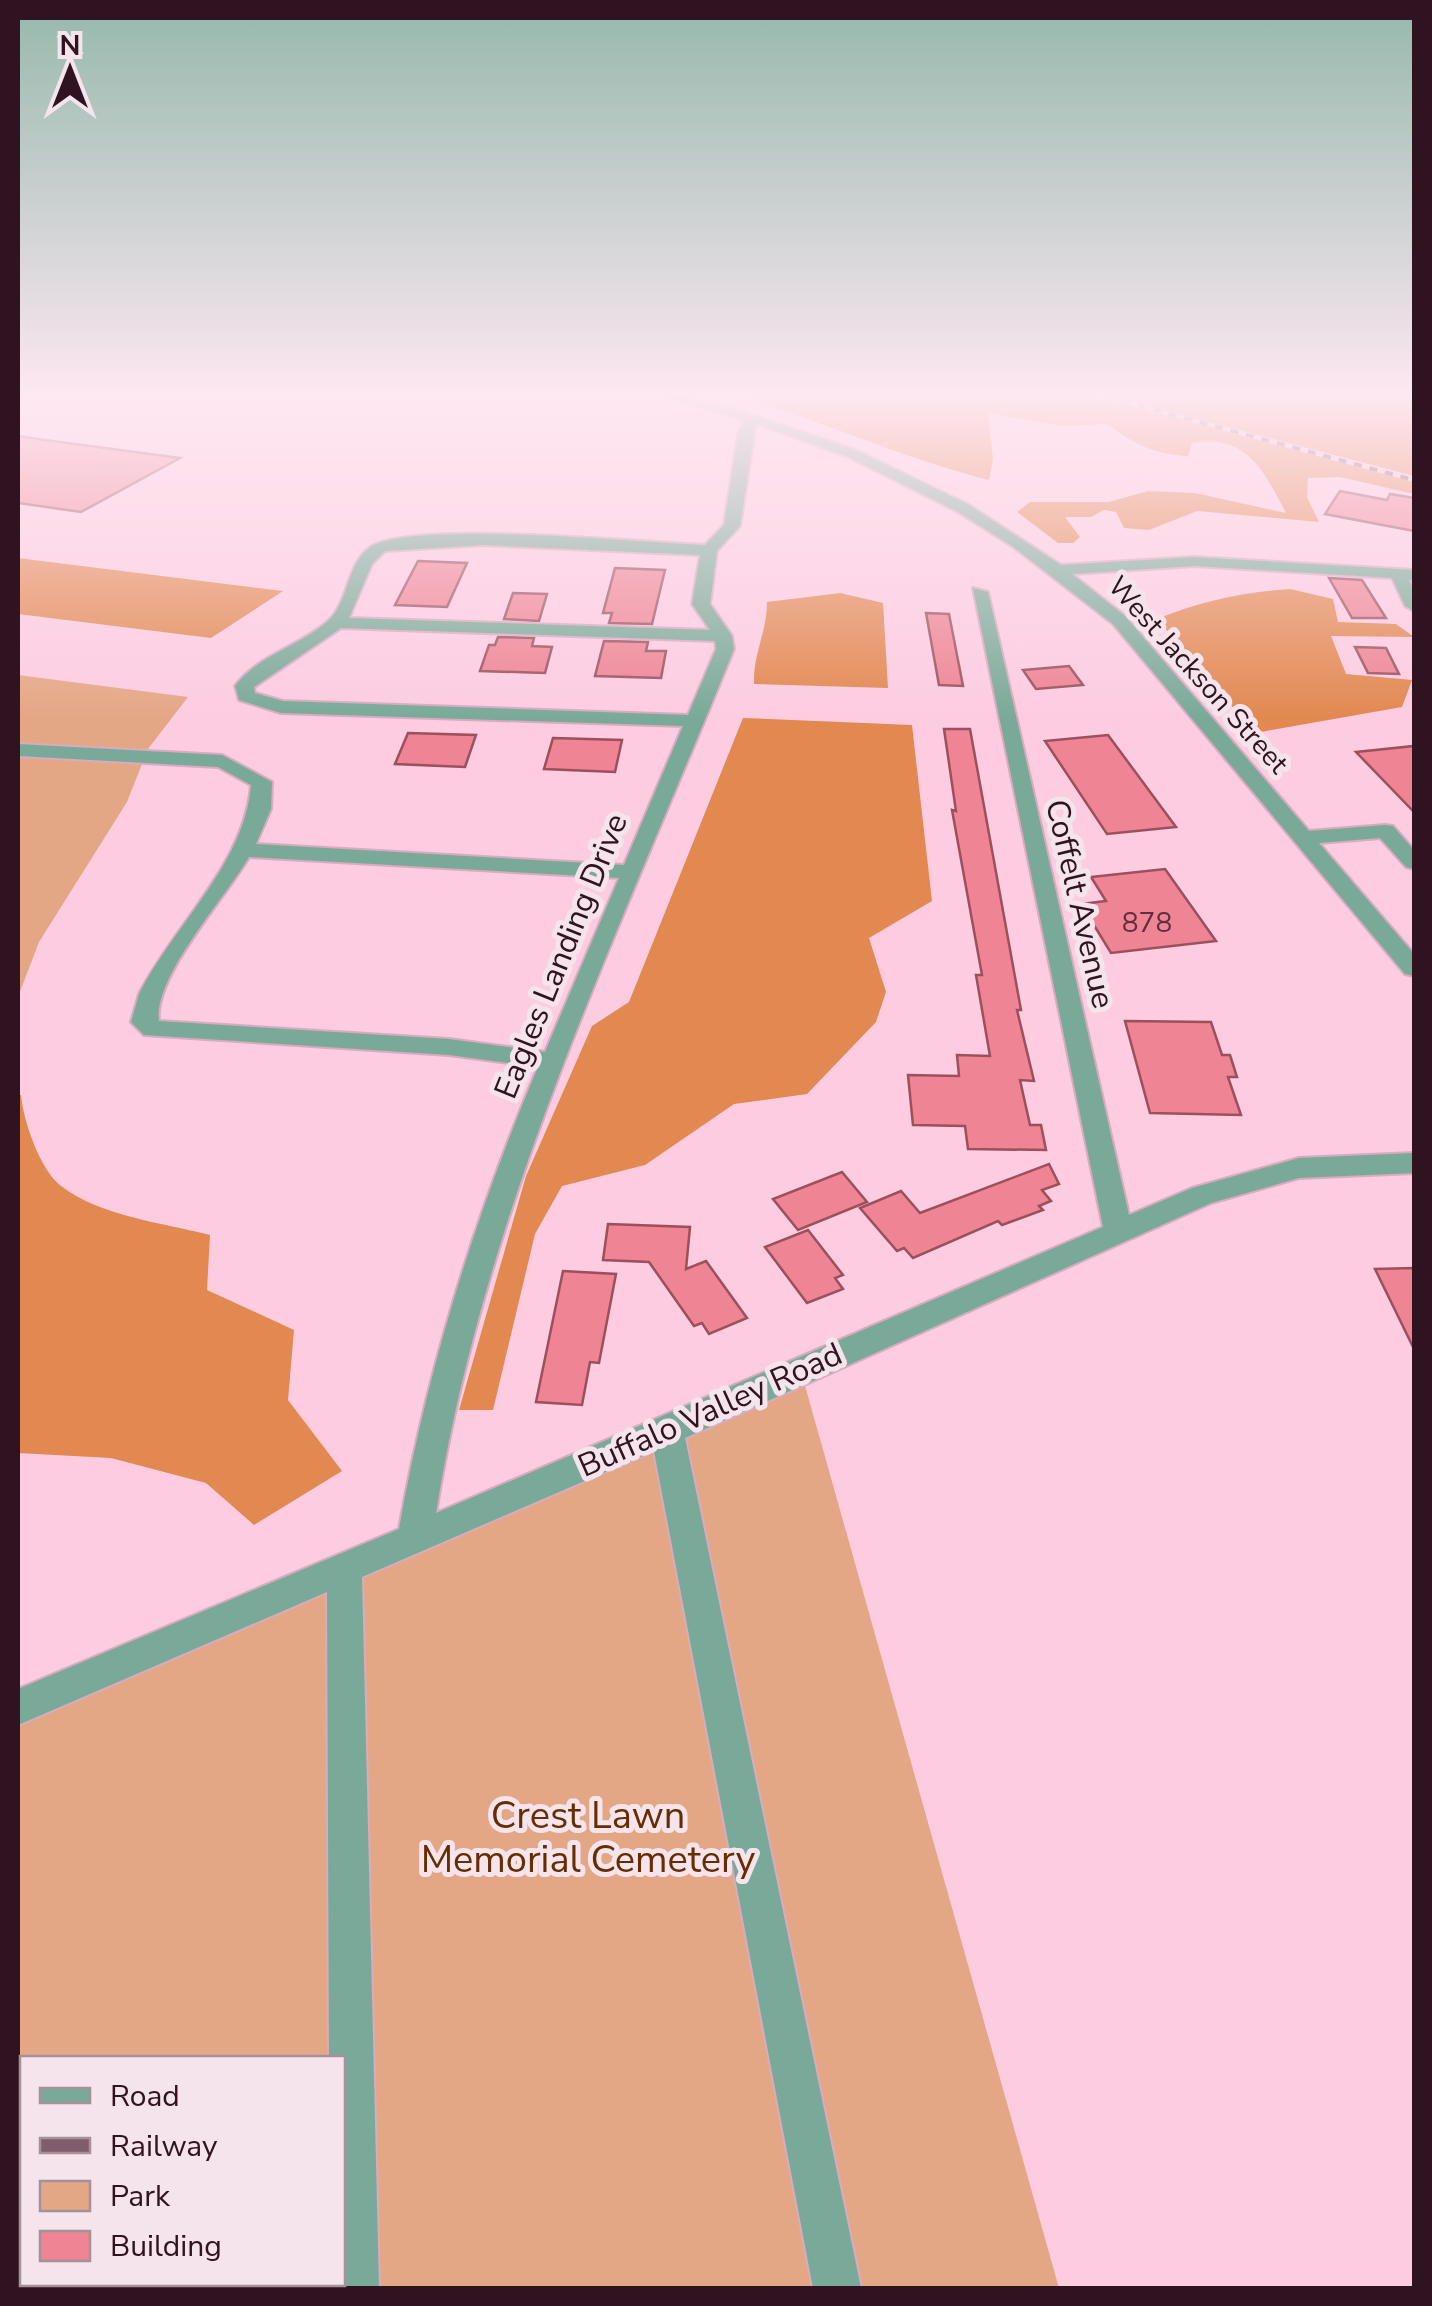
<svg xmlns="http://www.w3.org/2000/svg" width="1432" height="2306" font-family="'Nunito Sans',sans-serif">
<style>
.green{fill:#e4a785;fill-rule:evenodd}
.forest{fill:#e28851}
.building{fill:#ee8494;stroke:#9b505c;stroke-width:2.5}
.lines{fill:none;stroke-linecap:round;stroke-linejoin:round}
.minor-casing{stroke:#d8abbe;stroke-width:4}
.minor{fill:#79aa99;fill-rule:evenodd}
.rail{stroke:#805c6c;stroke-width:4;stroke-dasharray:8 8;stroke-linecap:butt}
.labels{text-anchor:middle;dominant-baseline:central;stroke-width:10;stroke-linejoin:round;paint-order:stroke}
.far-street-label{font-size:28px;fill:#2f1320;stroke:#f5e4eb}
.number-label{font-size:28px;fill:#5f2f3d}
.street-label{font-size:32px;fill:#2f1320;stroke:#f5e4eb}
.near-park-label{font-size:38px;fill:#652d00;stroke:#f5e4eb}
</style>
<rect width="100%" height="100%" fill="#fdcce1"/>
<g class="green">
<path d="M18 675 188 697 148 749 127 802 39 942 18 997Z"/>
<path d="M804 1382 1059 2288H18V1724ZM22 2058H342V2284H22Z"/>
</g>
<g class="forest">
<path d="M739 397H1098L1414 482V494L1340 477 1308 478 1307 497 1319 522 1197 511 1149 530 1124 528 1116 512 1104 510 1091 517H1065L1080 537 1073 543H1058L1017 512 1030 502H1109L1148 491 1195 493 1286 513C1263 469 1246 434 1192 443L1188 456C1156 455 1132 443 1107 424L1063 426 988 413 993 459 989 480C903 459 824 421 739 397Z"/>
<path d="M1113 397H1414V476Z"/>
<path d="M18 558 283 591 211 638 18 614Z"/>
<path d="M1290 589 1333 599 1338 622 1396 624 1414 637 1331 636 1346 674 1412 680 1402 707 1255 733 1157 619C1201 601 1242 592 1290 589Z"/>
<path d="M840 593 883 603 888 688 754 684C753 654 767 632 767 602Z"/>
<path d="M743 718 912 725 932 901 869 938 886 992 876 1022 807 1094 734 1104 645 1165 562 1186 535 1234 493 1410H459L526 1176 592 1026 629 1002Z"/>
<path d="M18 1095H21C23 1120 40 1170 61 1186 100 1216 163 1223 210 1235L207 1290 294 1330 288 1400 342 1471 254 1525 206 1483 111 1458 18 1453Z"/>
</g>
<g class="building">
<path d="M18 436 45 440 180 458 81 512 18 503Z"/>
<path d="M1340 491 1387 500 1390 494 1414 498V531L1325 514Z"/>
<path d="M418 561 467 563 447 607 395 605Z"/>
<path d="M615 568 665 570 652 624 609 623 612 613H603Z"/>
<path d="M1329 578 1362 580 1386 618H1352Z"/>
<path d="M513 593 547 594 539 621 504 619Z"/>
<path d="M926 613 949 614 963 686 939 685Z"/>
<path d="M498 637 534 638 532 646 552 647 545 673 480 671 489 645H495Z"/>
<path d="M604 641 648 642 646 651H666L661 678 595 676Z"/>
<path d="M1355 647 1386 648 1399 674 1368 673Z"/>
<path d="M1069 666 1083 685 1036 689 1023 670Z"/>
<path d="M944 729H970L1021 1010H1017L1034 1081 1020 1080 1030 1125H1041L1046 1150 968 1149 965 1126 913 1125 908 1075 959 1076 957 1055 990 1056 976 975H982L952 810 956 811Z"/>
<path d="M408 733 476 735 465 767 395 764Z"/>
<path d="M1108 735 1176 827 1107 834 1045 741Z"/>
<path d="M553 738 622 740 615 772 544 769Z"/>
<path d="M1414 746V812L1356 752Z"/>
<path d="M1165 869 1216 941 1111 953 1081 904 1106 901 1091 877Z"/>
<path d="M1125 1021 1211 1022 1222 1055H1230L1237 1077H1228L1241 1115 1150 1113Z"/>
<path d="M1049 1164 1059 1184 1042 1190 1051 1201 1039 1206 1043 1210 1002 1225 998 1221 913 1258 904 1248 897 1251 860 1208 901 1191 920 1213Z"/>
<path d="M842 1172 867 1202 798 1230 773 1199Z"/>
<path d="M608 1224 690 1227 686 1269 706 1261 747 1318 709 1334 702 1323 694 1326 649 1262 603 1260Z"/>
<path d="M808 1230 843 1275 835 1278 843 1289 807 1303 765 1247Z"/>
<path d="M1414 1268V1349L1375 1269Z"/>
<path d="M563 1271 616 1274 599 1363 590 1362 582 1405 536 1402Z"/>
</g>
<g class="lines">
<defs>
<path id="minor" d="M661 397H684L735 409 856 450 969 505 1061 565 1194 557 1414 570V580H1409L1414 590V611L1405 606 1392 578 1194 566 1072 574 1125 616 1309 831 1385 825 1393 826 1414 850V869L1406 867 1380 838 1319 843 1414 954V976L1405 974 1113 624 1012 546 958 512 846 456 756 424 740 526 717 551 710 604 732 636 734 649C620 930 483 1211 436 1513L1103 1227 973 588 988 592 1129 1215 1192 1188 1299 1158 1414 1153V1173L1299 1178 1211 1203 685 1438 861 2288H813L654 1451 362 1577 379 2288H331V2284H342V2058H329L327 1592 18 1725V1689L399 1529C427 1370 475 1216 538 1067L449 1055 144 1035 131 1022 139 994C175 924 245 863 251 785L218 767 18 756V744L222 755 272 782 271 809 256 844 624 865 683 726 281 713 239 700 235 686C259 654 299 647 328 621 349 602 346 566 369 548 407 519 647 543 705 545L724 525 738 434 744 420ZM483 545 700 555 692 604 710 630 349 618 372 564 385 551ZM341 628 715 641 716 649 688 715 283 701 255 693 254 687ZM249 857 619 878 545 1052 449 1039 159 1021C153 977 226 897 249 857Z"/>
</defs>
<use href="#minor" class="minor-casing"/>
<use href="#minor" class="minor"/>
<path class="rail" d="M1107 397 1414 480"/>
</g>
<linearGradient id="sky" x2="0" y2="1"><stop stop-color="#95b8ac"/><stop offset="0.55" stop-color="#fee8f2"/><stop offset="1" stop-color="#fee8f2" stop-opacity="0"/></linearGradient>
<rect width="1432" height="719" fill="url(#sky)"/>
<g class="labels">
<g class="far-street-label">
<text transform="translate(1198 675) rotate(48)">West Jackson Street</text>
</g>
<g class="number-label">
<text x="1147" y="923">878</text>
</g>
<g class="street-label">
<text transform="translate(1080 904) rotate(77)">Coffelt Avenue</text>
<text transform="translate(561 956) rotate(-68)">Eagles Landing Drive</text>
<text transform="translate(710 1410) rotate(-24)">Buffalo Valley Road</text>
</g>
<g class="near-park-label">
<text x="588" y="1815">Crest Lawn<tspan x="588" dy="44">Memorial Cemetery</tspan></text>
</g>
</g>
<rect width="1432" height="2306" fill="none" stroke="#2f1320" stroke-width="40"/>
<rect x="20" y="2056" width="325" height="230" fill="#f5e4eb" stroke="#a6909a" stroke-width="2.5"/>
<rect x="40" y="2088" width="50" height="15" fill="#79aa99" stroke="#a6909a" stroke-width="2.5"/>
<text x="110" y="2106" font-size="30" fill="#2f1320">Road</text>
<rect x="40" y="2138" width="50" height="15" fill="#805c6c" stroke="#a6909a" stroke-width="2.5"/>
<text x="110" y="2156" font-size="30" fill="#2f1320">Railway</text>
<rect x="40" y="2181" width="50" height="30" fill="#e4a785" stroke="#a6909a" stroke-width="2.5"/>
<text x="110" y="2206" font-size="30" fill="#2f1320">Park</text>
<rect x="40" y="2231" width="50" height="30" fill="#ee8494" stroke="#a6909a" stroke-width="2.5"/>
<text x="110" y="2256" font-size="30" fill="#2f1320">Building</text>
<g transform="translate(70 70)" stroke="#f5e4eb" stroke-width="8" paint-order="stroke">
<path d="M0-8L18 38L0 25L-18 38Z" fill="#2f1320"/>
<text y="-15" font-size="28" font-weight="bold" text-anchor="middle" fill="#2f1320">N</text>
</g>
</svg>
